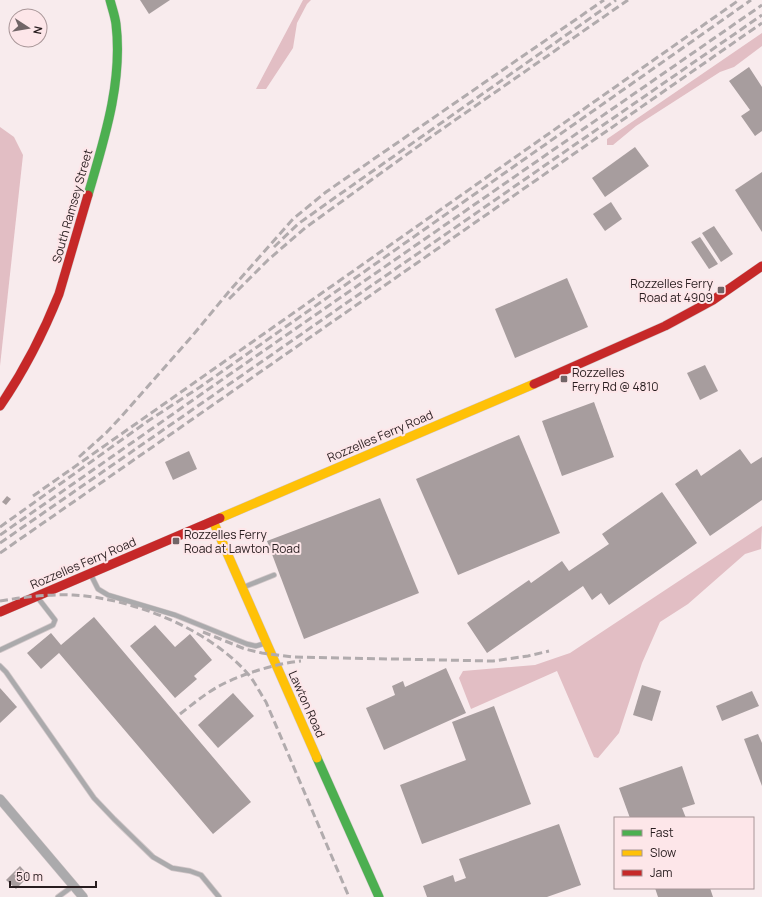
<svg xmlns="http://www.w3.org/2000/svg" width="762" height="897" font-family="Manrope,sans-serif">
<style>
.forest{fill:#e2bec4}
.building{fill:#a79d9e}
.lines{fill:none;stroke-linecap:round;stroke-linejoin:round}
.lane-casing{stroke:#d2c7c9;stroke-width:6}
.street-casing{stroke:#d2c7c9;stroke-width:10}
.fast-casing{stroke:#d2c7c9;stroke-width:10}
.slow-casing{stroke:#d2c7c9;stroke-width:10}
.jam-casing{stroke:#d2c7c9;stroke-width:10}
.lane{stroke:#abaaac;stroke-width:4.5}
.street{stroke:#abaaac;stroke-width:9}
.fast{stroke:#4caf50;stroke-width:9}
.slow{stroke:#ffc107;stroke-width:9}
.jam{stroke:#c62828;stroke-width:9}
.rail{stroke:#b1abad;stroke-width:3;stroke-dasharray:8 4;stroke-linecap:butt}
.poi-dot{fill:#716567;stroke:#fde6e9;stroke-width:1.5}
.labels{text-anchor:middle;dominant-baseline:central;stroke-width:4;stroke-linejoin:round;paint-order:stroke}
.street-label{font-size:12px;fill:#281d1f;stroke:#fde6e9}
.poi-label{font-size:12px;fill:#281d1f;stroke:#fde6e9;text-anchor:start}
</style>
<rect width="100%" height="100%" fill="#f8ebed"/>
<g class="forest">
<path d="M303 0H311L307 4 297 23 293 48 266 89H256Z"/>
<path d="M762 33V46L734 67 720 72 636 126 613 145H607V139Z"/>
<path d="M0 127 14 137 23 155 0 366Z"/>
<path d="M762 526 761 549 745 554 688 604 660 622 642 663 619 733 598 758 594 757 557 671 471 709 459 678 463 671 535 665 570 653Z"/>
</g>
<g class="building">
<path d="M140 0H170L149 14Z"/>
<path d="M749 67 762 87V131L755 136 741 116 750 110 729 81Z"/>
<path d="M635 147 649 166 605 197 592 178Z"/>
<path d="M762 172V232L735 190Z"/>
<path d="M611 202 622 219 605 231 593 214Z"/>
<path d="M714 226 733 254 721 262 702 233Z"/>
<path d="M700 237 718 264 709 269 691 242Z"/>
<path d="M567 278 588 327 515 358 495 309Z"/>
<path d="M705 365 718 391 700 400 687 373Z"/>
<path d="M594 402 614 457 562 476 542 421Z"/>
<path d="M519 435 560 533 458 575 416 479Z"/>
<path d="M740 449 751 464 762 457V500L710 536 675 484 697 469 701 476Z"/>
<path d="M189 451 197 469 173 480 165 462Z"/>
<path d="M662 492 697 543 609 605 601 593 592 600 583 586 487 653 467 623 529 580 531 583 562 561 569 571 609 544 602 534Z"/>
<path d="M7 496 11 499 6 505 2 502Z"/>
<path d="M380 498 419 593 304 639 267 541Z"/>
<path d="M94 617 251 802 213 834 59 653 41 669 27 653 51 633 61 645Z"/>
<path d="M155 625 175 647 190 634 212 660 194 676 197 679 175 698 130 646Z"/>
<path d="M446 668 466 713 384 750 366 708 395 695 392 686 403 681 405 687Z"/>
<path d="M642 685 661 691 652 721 633 715Z"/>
<path d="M0 688 17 707 0 723Z"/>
<path d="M752 691 759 706 722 721 716 706Z"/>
<path d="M233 693 254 716 218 748 198 725Z"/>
<path d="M494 706 531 804 422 844 400 785 466 760 452 722Z"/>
<path d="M758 734 762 743V786L744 739Z"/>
<path d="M682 766 695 804 682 808 686 818H630L619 788Z"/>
<path d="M559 824 581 885 547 897H427L423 886 453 875 455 882 466 878 459 859Z"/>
<path d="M20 866 29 876 16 889 6 880Z"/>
<path d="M655 888H710L713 897H658Z"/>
</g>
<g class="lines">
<defs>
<g id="lane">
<path d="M91 575 98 589 108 595 175 615 247 644 256 646 266 643"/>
<path d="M244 587 274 575"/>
<path d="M0 650 53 625 55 620 38 598"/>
<path d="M0 666 6 672 94 798 114 819 153 857 172 868 190 871 201 875 219 897"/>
<path d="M58 897 73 886"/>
</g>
<path id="street" d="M0 799 83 897"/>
<g id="fast">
<path d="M88 195C104 140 123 82 116 24 115 16 112 8 110 0"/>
<path d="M317 758 379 897"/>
</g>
<g id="slow">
<path d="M220 518 534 384"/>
<path d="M213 521 317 758"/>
</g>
<g id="jam">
<path d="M534 384 665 326 713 300 762 266"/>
<path d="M0 406C24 371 43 334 59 294L88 195"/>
<path d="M0 612 220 518"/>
</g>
</defs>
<use href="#lane" class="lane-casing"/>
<use href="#street" class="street-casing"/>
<use href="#fast" class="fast-casing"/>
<use href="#slow" class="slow-casing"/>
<use href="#jam" class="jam-casing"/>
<use href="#lane" class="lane"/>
<use href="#street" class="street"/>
<use href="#fast" class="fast"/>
<use href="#slow" class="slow"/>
<use href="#jam" class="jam"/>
<g class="rail">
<path d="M274 247 298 224 333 199 616 0"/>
<path d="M229 299 268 260 305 228 435 134 628 0"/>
<path d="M79 457 106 433 120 418 193 335 231 289 293 219 326 192 604 0"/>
<path d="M33 496 739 0"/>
<path d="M0 527 148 421 200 387 751 0"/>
<path d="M0 535 213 386 762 5"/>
<path d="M0 543 762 15"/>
<path d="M0 553 762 23"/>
<path d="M0 601C24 597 48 594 73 595 132 598 209 629 248 674 255 682 260 693 266 702L349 897"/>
<path d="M203 632 245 649 262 653 293 657 493 661 528 656 549 651"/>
<path d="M180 714C193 704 206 693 221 685 242 674 278 663 301 661"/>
</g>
</g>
<g class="poi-dot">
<rect x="717" y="286" width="8" height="8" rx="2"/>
<rect x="560" y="375" width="8" height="8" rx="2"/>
<rect x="172" y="537" width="8" height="8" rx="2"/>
</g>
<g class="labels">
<g class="street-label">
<text transform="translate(72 206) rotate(-74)">South Ramsey Street</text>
<text transform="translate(380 436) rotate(-23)">Rozzelles Ferry Road</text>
<text transform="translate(83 563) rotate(-23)">Rozzelles Ferry Road</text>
<text transform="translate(307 704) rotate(66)">Lawton Road</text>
</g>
<g class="poi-label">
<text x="713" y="283" text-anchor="end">Rozzelles Ferry<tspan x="713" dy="14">Road at 4909</tspan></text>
<text x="572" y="372">Rozzelles<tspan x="572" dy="14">Ferry Rd @ 4810</tspan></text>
<text x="184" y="534">Rozzelles Ferry<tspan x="184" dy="14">Road at Lawton Road</tspan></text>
</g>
</g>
<rect x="614" y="817" width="140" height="72" fill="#fde6e9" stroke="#a89698"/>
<rect x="622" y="830" width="20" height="6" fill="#4caf50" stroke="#a89698"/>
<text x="650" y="837" font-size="12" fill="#281d1f">Fast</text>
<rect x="622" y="850" width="20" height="6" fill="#ffc107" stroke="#a89698"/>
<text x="650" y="857" font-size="12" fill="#281d1f">Slow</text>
<rect x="622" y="870" width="20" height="6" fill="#c62828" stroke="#a89698"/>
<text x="650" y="877" font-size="12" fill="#281d1f">Jam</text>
<g transform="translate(28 28) rotate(102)"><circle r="19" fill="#fde6e9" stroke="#a89698"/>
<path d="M0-3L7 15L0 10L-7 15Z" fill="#716567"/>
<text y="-6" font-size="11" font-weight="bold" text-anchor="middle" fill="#281d1f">N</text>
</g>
<path d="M10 881v6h86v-6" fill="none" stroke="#281d1f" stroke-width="2"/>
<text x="16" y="881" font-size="12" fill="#281d1f" stroke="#fde6e9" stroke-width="3" paint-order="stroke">50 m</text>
</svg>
